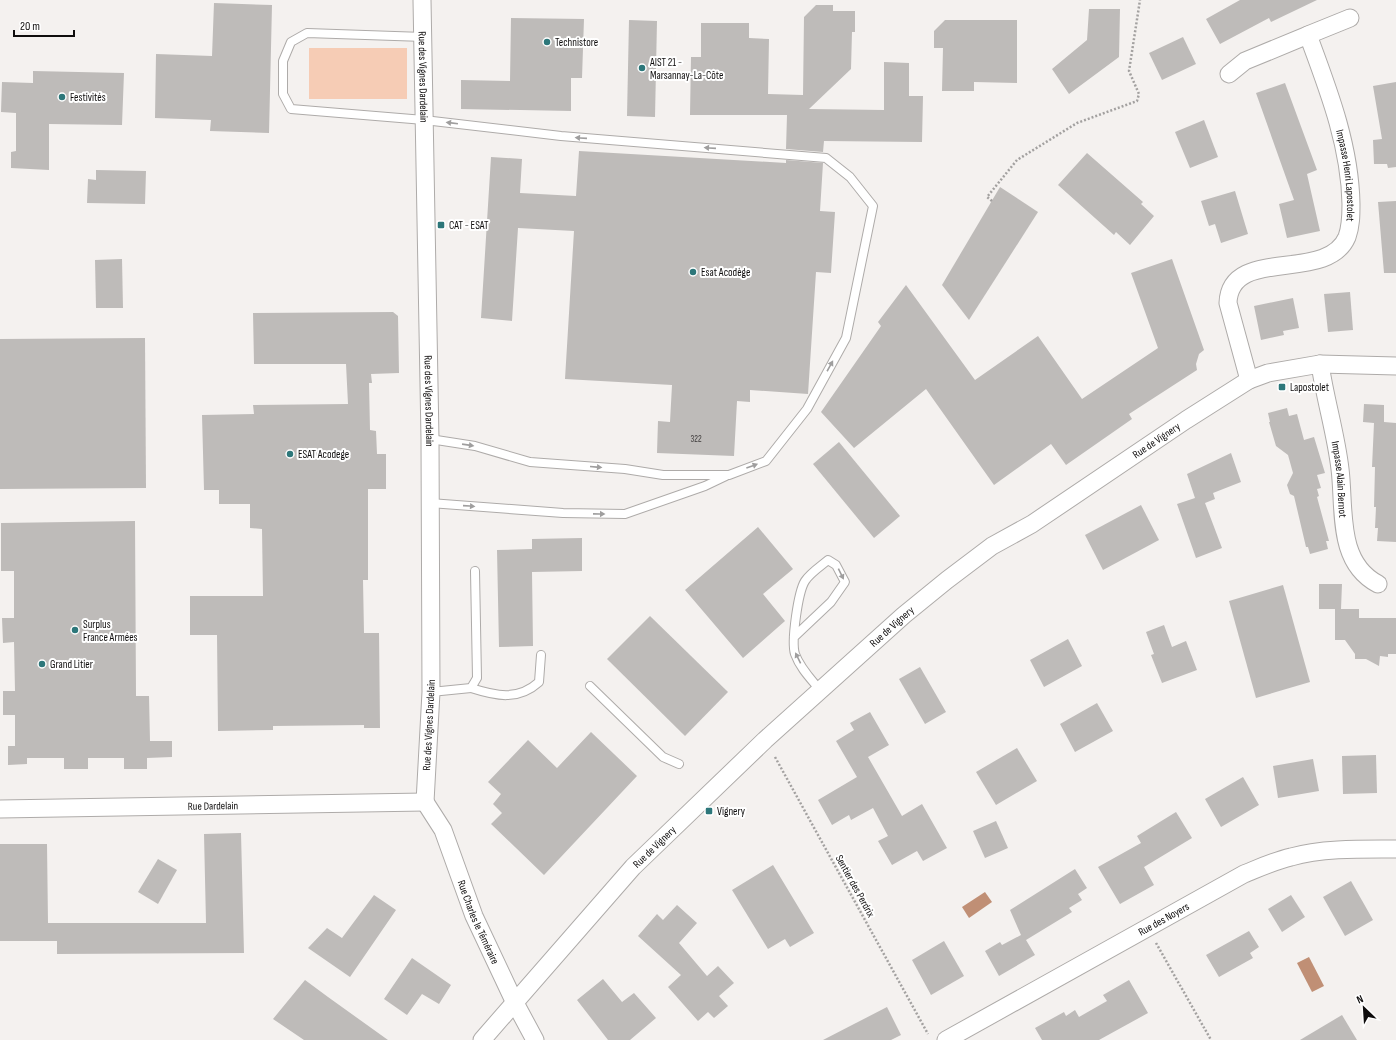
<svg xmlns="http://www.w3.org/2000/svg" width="1396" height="1040" font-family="'Sofia Sans Condensed',sans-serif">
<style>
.green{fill:#f6ccb5}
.water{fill:#c08f75}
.building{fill:#bebbb9}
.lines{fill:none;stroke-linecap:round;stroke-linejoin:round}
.lane-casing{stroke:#aeaba9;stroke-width:10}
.street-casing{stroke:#aeaba9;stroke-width:19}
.path{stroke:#a3a1a0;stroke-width:2.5;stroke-dasharray:2 2;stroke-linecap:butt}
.lane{stroke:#fff;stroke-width:8}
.street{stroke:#fff;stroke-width:17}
.oneway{fill:#9f9e9e}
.poi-dot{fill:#2d777a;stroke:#fff;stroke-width:1.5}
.labels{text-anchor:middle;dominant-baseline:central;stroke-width:4;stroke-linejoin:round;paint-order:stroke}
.number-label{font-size:9px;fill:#3b3838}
.poi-label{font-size:11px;fill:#0f0d0d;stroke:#fff;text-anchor:start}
.street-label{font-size:11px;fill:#0f0d0d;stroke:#fff}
</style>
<rect width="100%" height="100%" fill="#f4f1ef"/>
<rect class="green" x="309" y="48" width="98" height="51"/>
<g class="water">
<path d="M985 892 992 902 969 918 962 907Z"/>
<path d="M1309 957 1324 986 1312 992 1297 963Z"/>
</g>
<g class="building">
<path d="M1240 0H1317L1271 22 1269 18 1220 44 1206 19Z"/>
<path d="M214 3 272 5 269 133 210 131 211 120 155 118 156 54 212 56Z"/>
<path d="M816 5H833V11H855V32H852L851 69 809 109 884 110V62L909 63V96H923L922 142 824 141 823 152 786 149 787 115H690L691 57H701V23H749V38L769 39 768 94 803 95 804 17Z"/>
<path d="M1089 9H1120L1119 57 1069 94 1052 69 1087 40Z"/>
<path d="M511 18 584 19 582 78H571V111L461 109V80L510 81Z"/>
<path d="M629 20 657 21 655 117 627 116Z"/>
<path d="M945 20H1017V83L974 82V91H942L943 48H934V31Z"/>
<path d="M1183 37 1196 64 1162 80 1149 53Z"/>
<path d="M33 71 124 73 122 125 49 124V170L11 168V152L16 151V113L1 112 2 82 33 83Z"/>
<path d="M1396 82V167L1388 168 1387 164H1374L1373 140 1382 139 1373 86Z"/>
<path d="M1285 83 1317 170 1307 174 1320 231 1287 238 1279 204 1294 200 1256 93Z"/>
<path d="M1204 120 1218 157 1190 168 1175 132Z"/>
<path d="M579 151 786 163V160L823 163 820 211 835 212 831 273 816 272 808 394 750 390V402L737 401 734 456 657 453 658 421 670 422 672 385 565 379 574 231 518 228 512 321 481 318 491 157 522 159 520 193 576 196Z"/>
<path d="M1087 153 1143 202 1141 204 1154 216 1130 245 1116 232 1114 235 1058 185Z"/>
<path d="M96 170 146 171 145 204 87 203 88 179 96 180Z"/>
<path d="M1000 187 1038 212 969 320 942 285Z"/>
<path d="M1235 191 1248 234 1221 243 1215 224 1209 226 1201 201Z"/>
<path d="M1396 201V273H1384L1378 202Z"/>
<path d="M122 259 123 308H96L95 260Z"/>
<path d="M1172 259 1204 350 1199 354 1196 364 1197 370 1129 414 1132 419 1066 465 1051 444 994 485 926 389 854 448 821 412 881 326 878 322 906 285 975 380 1038 336 1082 399 1158 348 1131 273Z"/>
<path d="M1350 292 1353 330 1328 332 1324 294Z"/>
<path d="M1293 298 1299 328 1283 331 1284 335 1261 340 1254 306Z"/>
<path d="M393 312 398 316 399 373 371 374 372 383H369L370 430 376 431 377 454H386V489H368V580H363L364 633H379L380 728H364V725L273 726V730L218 731 217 635H190V596H263L262 529 250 528V504H219V490H204L202 415 254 414 253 405 348 404 346 364H254L253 313Z"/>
<path d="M145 338 146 488 0 489V339Z"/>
<path d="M1364 404 1384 405V422L1396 423V542L1377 541 1378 528H1375L1376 507H1374L1375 467H1372L1374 423 1363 422Z"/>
<path d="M1287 408 1289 416 1297 414 1304 440 1314 437 1325 473 1317 475 1321 488 1317 489 1319 496 1317 497 1329 541H1326L1328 549 1310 554 1308 547H1306L1294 496 1290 494 1287 485 1293 473 1288 455 1276 446 1269 422H1270L1268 413Z"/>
<path d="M839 442 900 516 874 538 813 464Z"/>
<path d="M1231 453 1241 482 1213 493 1215 499 1205 503 1222 548 1196 558 1177 504 1195 498 1187 474Z"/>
<path d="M1141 505 1159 540 1103 570 1085 535Z"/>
<path d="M135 521 136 696H149L150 741H172V757L147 758V769H124V758H88V769H64V758H27V764L8 765V746H15V715H3V691H15L14 642 3 643 2 618H14V571H1V523Z"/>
<path d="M758 527 793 569 763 594 785 621 743 658 685 590Z"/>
<path d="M582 538V571L532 572 533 646 499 647 497 550 532 549V539Z"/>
<path d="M1319 584H1342L1341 609H1359V618H1396V654H1388V657L1380 656 1379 666 1366 659H1355V654L1345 640H1335V609H1319Z"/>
<path d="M1283 585 1310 682 1256 698 1229 601Z"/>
<path d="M650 616 728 692 685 736 607 659Z"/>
<path d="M1164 625 1172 647 1186 641 1197 670 1162 683 1151 655 1154 654 1146 632Z"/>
<path d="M1068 639 1082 666 1044 687 1030 660Z"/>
<path d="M920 667 946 712 925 724 899 679Z"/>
<path d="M1097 703 1113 731 1075 752 1060 724Z"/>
<path d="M870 712 889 745 868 757 902 816 922 804 947 848 923 861 917 851 892 865 878 841 888 836 873 808 851 820 849 815 832 825 818 800 857 777 836 741 854 730 850 723Z"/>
<path d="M591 732 637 776 544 875 491 824 502 813 493 804 501 794 488 782 528 740 557 768Z"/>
<path d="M1017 748 1037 781 996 805 976 772Z"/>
<path d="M1376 755 1377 793 1343 794 1342 756Z"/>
<path d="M1313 759 1319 791 1278 798 1273 766Z"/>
<path d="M1243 777 1259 805 1221 827 1205 799Z"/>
<path d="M1176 812 1192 838 1144 867 1154 885 1120 904 1098 867 1141 843 1137 836Z"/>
<path d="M996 821 1008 848 985 858 973 831Z"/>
<path d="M241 833 244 953 57 954V941H0V844H47L48 923H206L204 834Z"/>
<path d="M158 859 177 870 158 904 138 892Z"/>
<path d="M773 865 814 933 790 947 785 939 768 949 732 890Z"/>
<path d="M1075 869 1087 888 1078 894 1082 900 1069 908 1072 912 1026 940 1035 955 999 976 985 951 1000 942 1002 945 1021 935 1010 910Z"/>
<path d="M1351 881 1373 920 1345 936 1323 897Z"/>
<path d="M374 895 396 910 350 977 308 948 327 928 342 938Z"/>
<path d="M1291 895 1305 917 1282 932 1268 909Z"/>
<path d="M677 905 697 923 679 943 707 976 718 966 734 983 719 996 728 1006 714 1018 708 1012 698 1021 668 987 681 975 638 936 657 914 663 920Z"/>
<path d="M1249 931 1259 947 1250 953 1253 958 1219 977 1206 955Z"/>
<path d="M944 941 964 976 931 995 912 960Z"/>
<path d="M412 958 451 985 439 1004 422 994 407 1015 384 999Z"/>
<path d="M603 979 622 1002 634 993 656 1018 630 1040H608L577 1000Z"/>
<path d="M305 980 328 997 388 1040H304L273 1019Z"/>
<path d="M1129 980 1148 1013 1099 1040H1042L1035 1028 1064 1012 1066 1016 1075 1010 1079 1017 1107 1001 1103 995Z"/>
<path d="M887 1007 901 1035 891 1040H823Z"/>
<path d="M1342 1015 1357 1040H1300Z"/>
</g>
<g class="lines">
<defs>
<g id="lane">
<path d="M424 37 307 33 291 42 283 61V94L291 109 424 120 561 136 826 158 850 177 873 206 846 338 807 409 766 461 729 475H663L625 469 530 462 475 446 430 439"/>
<path d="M430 503 563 513 625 514 705 486 726 476"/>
<path d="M794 637 831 602 845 582 836 565 828 560C821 566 810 573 805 581 798 592 791 642 795 654 800 668 811 679 820 690"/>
<path d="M590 686 663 757 679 764"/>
<path d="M471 688C496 696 518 701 539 682L541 655"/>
<path d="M431 692 471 688 477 678 475 571"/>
</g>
<g id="street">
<path id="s1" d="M422 0 430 439 431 692 425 802"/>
<path d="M1308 35 1350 18"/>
<path id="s2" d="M1229 74 1245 61 1308 35C1328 89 1350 145 1351 204 1351 215 1351 226 1347 237 1327 284 1230 245 1228 303L1249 380"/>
<path id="s3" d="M1320 364C1325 399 1336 434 1340 469 1345 508 1336 562 1378 584"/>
<path id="s4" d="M425 802 443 830 474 916 514 1001 535 1040"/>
<path id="s5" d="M0 809 425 802"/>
<path id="s6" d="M482 1040 633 867 765 740 904 615 947 580 992 546 1032 524 1186 420 1249 380 1268 373 1320 364 1396 366"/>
<path id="s7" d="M946 1040 1244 874C1259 868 1274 861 1291 857 1322 848 1363 849 1396 849"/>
</g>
</defs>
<use href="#lane" class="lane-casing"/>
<use href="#street" class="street-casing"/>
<g class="path">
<path d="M992 201 987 197 1017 160 1077 123 1137 101 1139 94 1129 71 1140 0"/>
<path d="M775 757 928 1034"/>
<path d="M1156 943 1211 1040"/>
</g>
<use href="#lane" class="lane"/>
<use href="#street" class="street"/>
</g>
<defs><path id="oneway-solid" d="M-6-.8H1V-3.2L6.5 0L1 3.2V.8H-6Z"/></defs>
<g class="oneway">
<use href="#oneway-solid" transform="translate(452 123) rotate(-173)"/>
<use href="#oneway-solid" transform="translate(581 138) rotate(-176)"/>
<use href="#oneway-solid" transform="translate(710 148) rotate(-176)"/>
<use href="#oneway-solid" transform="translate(830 366) rotate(-61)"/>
<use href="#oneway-solid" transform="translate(468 445) rotate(8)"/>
<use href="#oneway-solid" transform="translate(752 466) rotate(-20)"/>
<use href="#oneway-solid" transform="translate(596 467) rotate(5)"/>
<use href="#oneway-solid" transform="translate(469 506) rotate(4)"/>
<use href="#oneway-solid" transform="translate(599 514) rotate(1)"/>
<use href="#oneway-solid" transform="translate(841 574) rotate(64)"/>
<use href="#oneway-solid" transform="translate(798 658) rotate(-116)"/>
</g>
<g class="poi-dot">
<circle cx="547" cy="42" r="4"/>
<circle cx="642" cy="68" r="4"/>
<circle cx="62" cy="97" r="4"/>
<rect x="437" y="221" width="8" height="8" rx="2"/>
<circle cx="693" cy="272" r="4"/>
<rect x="1278" y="383" width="8" height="8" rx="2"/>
<circle cx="290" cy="454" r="4"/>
<circle cx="75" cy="630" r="4"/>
<circle cx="42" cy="664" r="4"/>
<rect x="705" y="807" width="8" height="8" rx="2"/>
</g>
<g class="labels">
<g class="number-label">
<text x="696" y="439">322</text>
</g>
<g class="poi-label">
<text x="555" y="42">Technistore</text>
<text x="650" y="62">AIST 21 -<tspan x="650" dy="13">Marsannay-La-Côte</tspan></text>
<text x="70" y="97">Festivités</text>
<text x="449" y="225">CAT - ESAT</text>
<text x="701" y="272">Esat Acodège</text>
<text x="1290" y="387">Lapostolet</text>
<text x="298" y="454">ESAT Acodege</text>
<text x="83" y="624">Surplus<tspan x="83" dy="13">France Armées</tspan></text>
<text x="50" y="664">Grand Litier</text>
<text x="717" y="811">Vignery</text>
</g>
<g class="street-label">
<text stroke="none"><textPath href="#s1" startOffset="77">Rue des Vignes Dardelain</textPath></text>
<text stroke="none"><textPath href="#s2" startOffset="235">Impasse Henri Lapostolet</textPath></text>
<text stroke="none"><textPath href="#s1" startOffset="401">Rue des Vignes Dardelain</textPath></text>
<text stroke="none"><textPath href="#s6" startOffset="907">Rue de Vignery</textPath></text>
<text stroke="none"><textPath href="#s3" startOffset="117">Impasse Alain Bernot</textPath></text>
<text stroke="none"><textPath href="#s6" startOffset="583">Rue de Vignery</textPath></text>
<text transform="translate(429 725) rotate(-87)">Rue des Vignes Dardelain</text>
<text stroke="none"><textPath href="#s5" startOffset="213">Rue Dardelain</textPath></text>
<text stroke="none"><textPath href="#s6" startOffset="259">Rue de Vignery</textPath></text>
<text transform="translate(855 886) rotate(61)">Sentier des Perdrix</text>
<text stroke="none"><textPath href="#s7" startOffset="249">Rue des Noyers</textPath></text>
<text stroke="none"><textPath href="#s4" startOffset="132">Rue Charles le Téméraire</textPath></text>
</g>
</g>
<g transform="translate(1364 1008) rotate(335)" stroke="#ffffff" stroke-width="3" paint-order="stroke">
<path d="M0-3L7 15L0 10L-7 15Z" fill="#0f0d0d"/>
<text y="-6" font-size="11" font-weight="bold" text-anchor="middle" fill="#0f0d0d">N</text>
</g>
<path d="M14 30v6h60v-6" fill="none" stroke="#0f0d0d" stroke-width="2"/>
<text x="20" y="30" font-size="12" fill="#0f0d0d" stroke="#ffffff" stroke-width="3" paint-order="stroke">20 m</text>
</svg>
